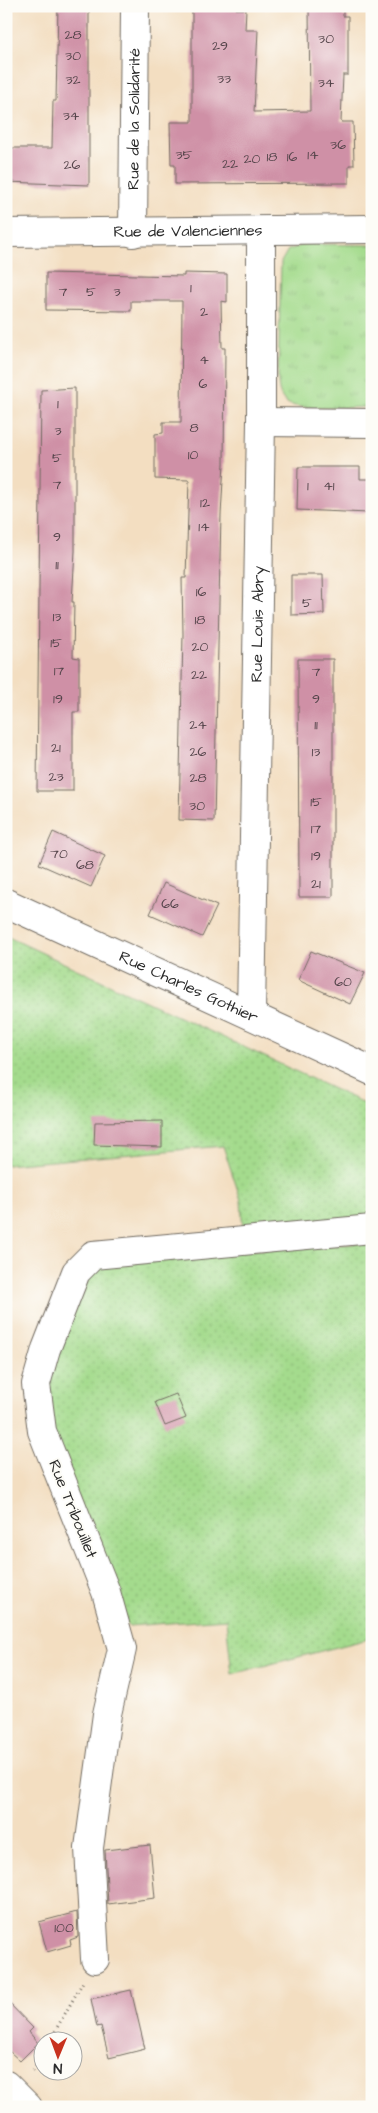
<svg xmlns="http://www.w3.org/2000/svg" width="378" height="2113" font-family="'Architects Daughter',sans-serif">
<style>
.grass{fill:url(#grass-dots);stroke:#68835c}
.park{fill:url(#park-tufts);stroke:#68835c}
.building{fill:#cf90a6}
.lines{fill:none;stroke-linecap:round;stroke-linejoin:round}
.street-casing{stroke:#716a60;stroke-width:30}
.secondary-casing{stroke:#716a60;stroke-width:30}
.path{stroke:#716a60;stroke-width:3;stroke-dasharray:1 4;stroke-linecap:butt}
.street{stroke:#fff;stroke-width:28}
.secondary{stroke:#fff;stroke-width:28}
.labels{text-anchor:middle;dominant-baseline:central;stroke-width:4;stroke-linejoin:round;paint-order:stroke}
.number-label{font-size:14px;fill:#54444a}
.street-label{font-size:16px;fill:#2b2b2b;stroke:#fdfcf7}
</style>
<defs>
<pattern id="grass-dots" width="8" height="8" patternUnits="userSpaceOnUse" patternTransform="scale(1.25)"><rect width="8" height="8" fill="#a4db8d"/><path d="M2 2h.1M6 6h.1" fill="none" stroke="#8dbc7a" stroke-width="1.8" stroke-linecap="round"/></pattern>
<pattern id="park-tufts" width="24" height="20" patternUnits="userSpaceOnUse" patternTransform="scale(1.25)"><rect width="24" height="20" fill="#a4db8d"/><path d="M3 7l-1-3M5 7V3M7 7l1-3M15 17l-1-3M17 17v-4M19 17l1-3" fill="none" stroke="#8dbc7a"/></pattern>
</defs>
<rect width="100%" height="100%" fill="#fdfcf7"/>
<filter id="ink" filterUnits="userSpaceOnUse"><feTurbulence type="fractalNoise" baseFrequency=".02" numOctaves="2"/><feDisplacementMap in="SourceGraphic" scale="10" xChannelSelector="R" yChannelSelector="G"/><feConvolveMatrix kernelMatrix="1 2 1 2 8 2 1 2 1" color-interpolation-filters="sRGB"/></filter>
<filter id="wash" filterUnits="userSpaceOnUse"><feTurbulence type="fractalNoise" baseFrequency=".0096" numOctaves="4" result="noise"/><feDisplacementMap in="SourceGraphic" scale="20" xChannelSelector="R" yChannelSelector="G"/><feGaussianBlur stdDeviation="1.12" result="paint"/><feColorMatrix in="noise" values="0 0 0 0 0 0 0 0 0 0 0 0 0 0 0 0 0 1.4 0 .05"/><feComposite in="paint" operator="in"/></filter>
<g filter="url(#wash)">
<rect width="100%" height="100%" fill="#f3dec1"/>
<g class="grass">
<path d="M6 936 372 1107V1222L243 1234 241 1200 223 1146 6 1165Z"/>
<path d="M369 1243 372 1254V1638L232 1674 226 1619 128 1626 51 1439 42 1377 98 1260Z"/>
</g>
<path class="park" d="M306 244 372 245V407C355 407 298 411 287 403 279 397 278 388 278 378L281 262 288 250Z"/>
<g id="blocks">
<g class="building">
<path d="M58 6H89V185L6 182V148H52L53 101H56Z"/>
<path d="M192 6H236V9H246L245 30H258L254 112 310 111 309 6H343V16H348V75H343L341 122H353L354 165H349V183L175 184V165H171L170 122H192Z"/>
<path d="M46 273 184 276V273L227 274V302L221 301 222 348H225L224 463 221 515 214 821 179 820 183 634 182 578H186L189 480 155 479V434L163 433V422H181L182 301H131V311L46 310Z"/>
<path d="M75 388V551L72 602H74L73 657 79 658V712H73V791H37L41 390Z"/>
<path d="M298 467H360V479H370L369 513 297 510Z"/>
<path d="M291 575H323L324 614 291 615Z"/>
<path d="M298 659H333V897H299Z"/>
<path d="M53 832 105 856 91 887 39 864Z"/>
<path d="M164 883 217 906 202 937 150 914Z"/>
<path d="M311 951 365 973 350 1004 298 980Z"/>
<path d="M162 1121V1147L94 1145 95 1122Z"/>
<path d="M176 1394 186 1418 165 1426 155 1402Z"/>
<path d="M150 1845 155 1898 108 1904 105 1850Z"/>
<path d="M77 1912 78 1937 70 1940 71 1945 47 1952 39 1922Z"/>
<path d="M131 1990 145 2049 109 2058 101 2026 97 2027 91 1999Z"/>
<path d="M6 2000 33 2028 29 2032 38 2043 20 2061 9 2051 6 2053Z"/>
</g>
</g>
</g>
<g filter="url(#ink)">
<use href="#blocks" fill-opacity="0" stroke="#716a60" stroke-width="1"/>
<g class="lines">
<defs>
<g id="street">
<path id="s1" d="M6 233 372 229"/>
<path id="s2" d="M133 233 135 6"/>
<path d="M261 422 372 423"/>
<path id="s3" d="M251 1015 261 422V231"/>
<path d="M95 1959 89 1848 107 1714 122 1649 106 1592 42 1431 36 1384 46 1349 76 1272 93 1255 372 1229"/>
<path d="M6 2085 28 2107"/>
</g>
<g id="secondary">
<path id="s4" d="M6 903 372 1071"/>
</g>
</defs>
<use href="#street" class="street-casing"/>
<use href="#secondary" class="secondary-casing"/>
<g class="path">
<path d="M50 2040 83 1982"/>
<path d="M33 2071 42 2054"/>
</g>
<use href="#street" class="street"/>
<use href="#secondary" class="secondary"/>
</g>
</g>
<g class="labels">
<g class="number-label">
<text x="73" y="35">28</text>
<text x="326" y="39">30</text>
<text x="220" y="46">29</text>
<text x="73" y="56">30</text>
<text x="224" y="79">33</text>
<text x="73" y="80">32</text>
<text x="326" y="83">34</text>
<text x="71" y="116">34</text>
<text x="338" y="145">36</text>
<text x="184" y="155">35</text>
<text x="313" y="155">14</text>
<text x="272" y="157">18</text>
<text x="292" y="157">16</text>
<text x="252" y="159">20</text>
<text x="230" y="164">22</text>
<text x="72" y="165">26</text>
<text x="191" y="288">1</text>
<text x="63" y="292">7</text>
<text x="91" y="292">5</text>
<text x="117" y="292">3</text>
<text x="204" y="312">2</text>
<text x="204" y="360">4</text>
<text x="203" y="384">6</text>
<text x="58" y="404">1</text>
<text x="194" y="428">8</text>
<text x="58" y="431">3</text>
<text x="193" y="455">10</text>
<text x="57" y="458">5</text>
<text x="57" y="485">7</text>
<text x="308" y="486">1</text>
<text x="329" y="486">41</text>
<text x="205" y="503">12</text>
<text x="204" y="527">14</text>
<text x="57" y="537">9</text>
<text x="57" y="565">11</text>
<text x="201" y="592">16</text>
<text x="307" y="603">5</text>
<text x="57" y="617">13</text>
<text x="200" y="620">18</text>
<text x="56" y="643">15</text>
<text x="200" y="647">20</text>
<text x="59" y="671">17</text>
<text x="316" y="672">7</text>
<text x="199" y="675">22</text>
<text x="58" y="699">19</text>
<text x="316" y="699">9</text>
<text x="198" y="725">24</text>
<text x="316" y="725">11</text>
<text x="56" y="748">21</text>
<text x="198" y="752">26</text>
<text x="316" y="752">13</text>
<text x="56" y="777">23</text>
<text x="198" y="778">28</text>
<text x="316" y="802">15</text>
<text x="197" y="806">30</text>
<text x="316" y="829">17</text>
<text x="59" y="854">70</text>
<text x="316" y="856">19</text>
<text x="85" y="865">68</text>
<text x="316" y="884">21</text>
<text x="170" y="904">66</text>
<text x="343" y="982">60</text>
<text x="64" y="1928">100</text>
</g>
<g class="street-label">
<text stroke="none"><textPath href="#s2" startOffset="114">Rue de la Solidarité</textPath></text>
<text stroke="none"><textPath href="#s1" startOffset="182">Rue de Valenciennes</textPath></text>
<text stroke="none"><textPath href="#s3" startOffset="391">Rue Louis Abry</textPath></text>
<text stroke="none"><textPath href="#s4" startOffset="201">Rue Charles Gothier</textPath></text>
<text transform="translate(73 1509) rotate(68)">Rue Tribouillet</text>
</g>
</g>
<rect width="378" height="2113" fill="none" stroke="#fdfcf7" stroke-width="25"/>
<g transform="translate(58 2056) rotate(181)"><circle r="24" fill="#fdfcf7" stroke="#a9a8a5"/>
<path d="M0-4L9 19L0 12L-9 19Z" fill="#c8321e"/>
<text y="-8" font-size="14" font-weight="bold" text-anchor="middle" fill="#2b2b2b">N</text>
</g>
</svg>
